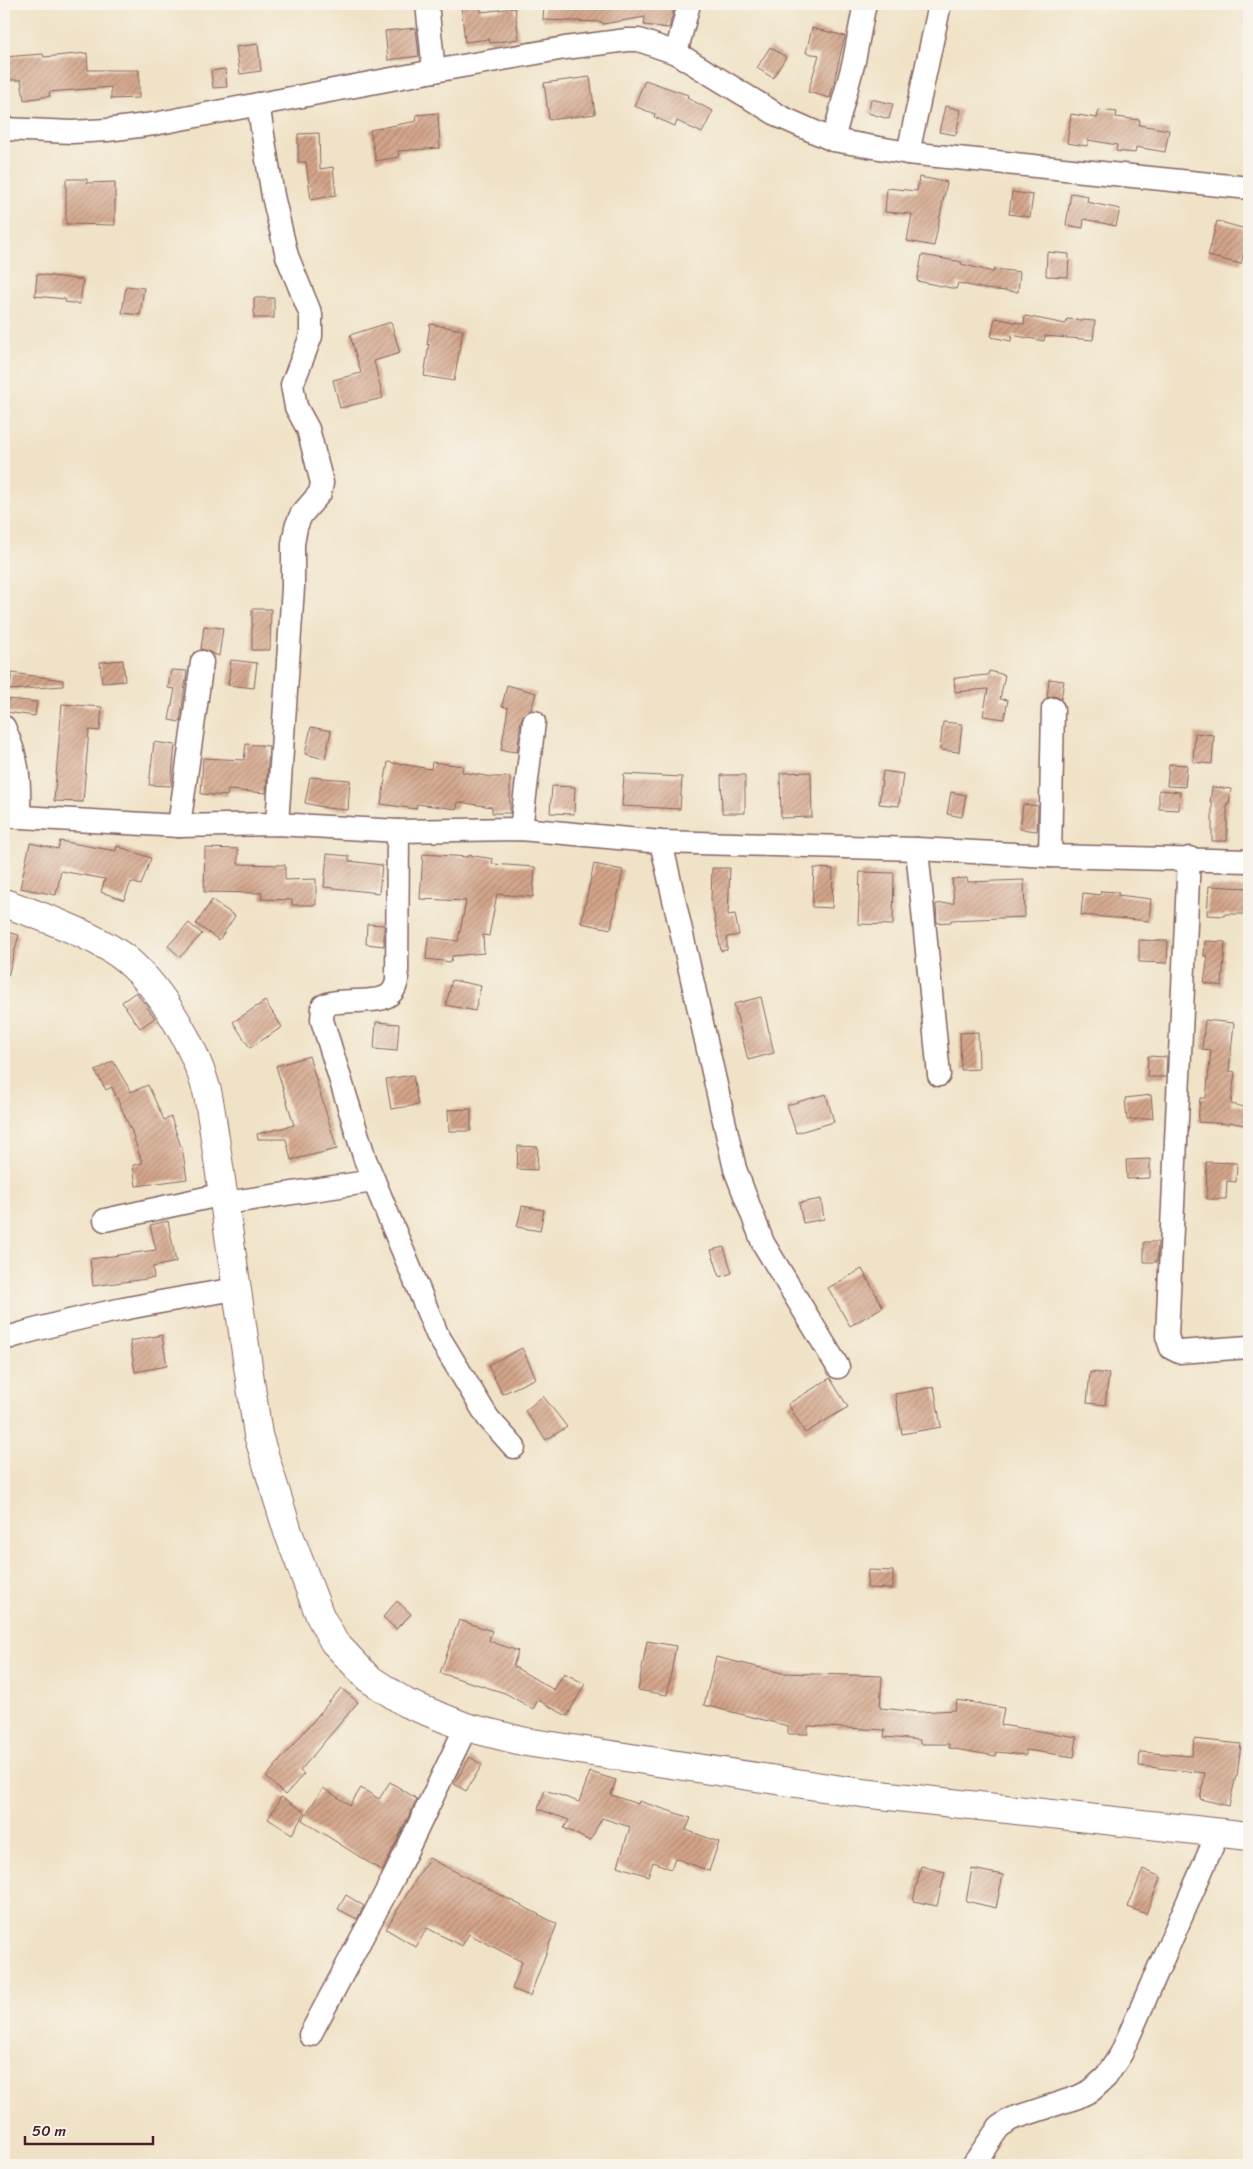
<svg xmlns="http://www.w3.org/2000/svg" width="1253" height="2169" font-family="Sriracha,sans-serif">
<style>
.building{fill:url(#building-hatch)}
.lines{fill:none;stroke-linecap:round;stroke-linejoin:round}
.minor-casing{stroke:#846361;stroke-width:25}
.highway-casing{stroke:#846361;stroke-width:30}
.minor{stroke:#fff;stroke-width:22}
.highway{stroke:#fff;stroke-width:28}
</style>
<defs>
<pattern id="building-hatch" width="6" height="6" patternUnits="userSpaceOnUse" patternTransform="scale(1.25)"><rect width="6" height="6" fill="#d3a58a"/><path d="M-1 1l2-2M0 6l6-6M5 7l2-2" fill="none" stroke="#ad8671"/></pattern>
</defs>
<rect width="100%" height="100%" fill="#f7f3e8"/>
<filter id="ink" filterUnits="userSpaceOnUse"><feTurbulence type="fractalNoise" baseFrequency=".02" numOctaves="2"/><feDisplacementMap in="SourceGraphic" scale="10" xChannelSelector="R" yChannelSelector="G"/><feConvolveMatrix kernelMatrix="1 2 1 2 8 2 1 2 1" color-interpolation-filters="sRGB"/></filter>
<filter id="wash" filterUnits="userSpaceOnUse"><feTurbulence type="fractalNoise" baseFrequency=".0096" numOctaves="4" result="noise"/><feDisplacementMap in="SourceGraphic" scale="20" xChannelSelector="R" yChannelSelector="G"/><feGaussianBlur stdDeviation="1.12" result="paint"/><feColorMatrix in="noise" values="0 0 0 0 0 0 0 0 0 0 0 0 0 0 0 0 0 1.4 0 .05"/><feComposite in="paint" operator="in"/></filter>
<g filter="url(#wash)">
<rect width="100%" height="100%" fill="#f0e2c6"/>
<g id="blocks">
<g class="building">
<path d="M461 4H480L481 12 515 8 519 39 490 43 489 39 465 42Z"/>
<path d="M544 4H675L669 28 644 25 645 17 603 24 602 22 543 20Z"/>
<path d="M416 28 419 56 388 60 385 31Z"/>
<path d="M812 28 845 36 830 98 808 92 819 55 806 53Z"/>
<path d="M258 44 261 71 240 74 236 47Z"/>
<path d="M770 47 786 57 773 78 757 68Z"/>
<path d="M87 53 88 70H139V98L111 99V87L49 92 50 96 24 100 21 80H4V57L43 54 44 57Z"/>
<path d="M225 69 227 87 213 88 211 71Z"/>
<path d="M590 77 595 114 549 120 544 83Z"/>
<path d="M645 80 688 95 687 98 713 111 702 133 677 121 675 126 654 117 655 114 634 106Z"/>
<path d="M871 99 893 104 889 119 868 113Z"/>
<path d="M945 106 961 110 956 135 939 132Z"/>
<path d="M1099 110 1117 112 1116 117 1140 120 1139 125 1169 130 1165 152 1136 147 1135 153 1116 151 1117 145 1088 140 1087 146 1067 143 1071 114 1097 118Z"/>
<path d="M438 113 440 148 398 151 399 157 376 161 370 130 417 121 416 115Z"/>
<path d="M319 133 320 169 333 167 336 195 311 200 306 162H298V134Z"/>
<path d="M919 177 947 182 934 246 907 241 912 214 885 212 887 188 917 191Z"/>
<path d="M66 179H87V183L115 182V225L66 224Z"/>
<path d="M1012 192 1033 195 1030 217 1009 214Z"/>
<path d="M1071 193 1088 196 1087 202 1120 209 1116 226 1084 219 1083 228 1066 225Z"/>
<path d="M1217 221 1249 230 1241 264 1208 256Z"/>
<path d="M1047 252 1069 254 1068 277 1046 276Z"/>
<path d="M922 255 962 262 961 264 993 272 994 269 1020 272 1018 292 985 289 958 283 956 289 917 281Z"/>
<path d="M37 274 83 280 80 304 65 302V299L35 296Z"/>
<path d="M126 286 144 288 140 315 122 313Z"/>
<rect x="254" y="298" width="20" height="20"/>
<path d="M1025 316 1066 324 1067 319 1095 321 1093 340 1045 336 1044 341 1012 335 1011 341 991 337 995 318 1024 324Z"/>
<path d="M391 322 400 353 374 361 383 398 340 408 333 380 361 373 350 335Z"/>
<path d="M430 324 463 330 454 381 424 376 429 344 427 345Z"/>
<path d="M252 609H271L270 650H252Z"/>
<path d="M204 626 223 628 219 656 201 649Z"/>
<path d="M123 660 125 681 102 683 100 662Z"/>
<path d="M231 660 257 663 254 688 228 685Z"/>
<path d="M171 670 187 671 180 722 169 720 175 689 168 688Z"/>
<path d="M989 671 1005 675 1000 699 1008 700 1004 719 983 716 988 689 955 692 954 678 988 675Z"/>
<path d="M12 673 63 680V686L9 690Z"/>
<path d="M1049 679 1064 681 1061 699 1054 696 1047 698Z"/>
<path d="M507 685 536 693 531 710 524 714 521 720 517 752 501 750 508 708 502 706Z"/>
<path d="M8 699 37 702 35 716 6 712Z"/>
<path d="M62 704 102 707 100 731 89 730 83 802 54 801Z"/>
<path d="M943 722 962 724 959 752 940 750Z"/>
<path d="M311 727 331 731 325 759 305 754Z"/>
<path d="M1195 733 1214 735 1212 764 1193 762Z"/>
<path d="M154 742 175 745 171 786 149 785Z"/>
<path d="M246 744 269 746 266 793 228 790 227 796 201 794 203 758 244 760Z"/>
<path d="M388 762 431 769 432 762 463 766 462 772 492 777H510V813H492V807L458 802 457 809 417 804 416 809 381 804Z"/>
<path d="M1169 764 1187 765 1185 787 1167 786Z"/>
<path d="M883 771 903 774 899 806 879 804Z"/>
<path d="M811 772 812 817 781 818 780 773Z"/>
<path d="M624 774 682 777 680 809 622 806Z"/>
<path d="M721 775H745V813H722Z"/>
<path d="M310 777 350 780 348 810 327 808 305 803Z"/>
<path d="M552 786 575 787 574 814 550 813Z"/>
<path d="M1212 787 1231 789 1229 804H1227V841H1212V802H1210Z"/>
<path d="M1159 790 1180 792 1179 810 1159 809Z"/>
<path d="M951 792 966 795 962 817 947 814Z"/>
<path d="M1023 804 1038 806 1037 831 1020 829Z"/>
<path d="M60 841 116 851 117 846 151 858 141 885 131 882 124 900 101 892 105 879 61 871 56 895 20 888 30 843 58 849Z"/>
<path d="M205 848 238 849V864L285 865V880L316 879V905H292V900L261 899 262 893 204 892Z"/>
<path d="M327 854 349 856V861L382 865 379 893 324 887Z"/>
<path d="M423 854 468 857 469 855 493 859 492 864 535 867 533 897 497 894 489 936 483 935 484 953 452 956 451 962 426 959 428 937 458 941 466 901 420 899Z"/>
<path d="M594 864 623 870 611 929 581 923Z"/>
<path d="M712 868H730L728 915 735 914 739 935 727 937V950L721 951 711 899Z"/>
<path d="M814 868 833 869 832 908 812 907Z"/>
<path d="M860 872 894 873 893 925 858 924Z"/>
<path d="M967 878 968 882 1024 880 1025 917 951 920V922L937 923 936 904 954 903 952 879Z"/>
<path d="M1209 886 1249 888V914H1225L1224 916 1207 915Z"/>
<path d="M1101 891 1118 892V895L1151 899 1149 921 1081 915 1083 893 1100 895Z"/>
<path d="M212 900 235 916 219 940 196 924Z"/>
<path d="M189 923 202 934 180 957 168 946Z"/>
<path d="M367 924 384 925V946L366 944Z"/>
<path d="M4 931 19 935 8 976H4Z"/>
<path d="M1139 940 1168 941 1167 963 1139 962Z"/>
<path d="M1205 941 1225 942 1222 986 1204 983 1208 956H1204Z"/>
<path d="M452 980 481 986 475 1011 446 1005Z"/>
<path d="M136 992 155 1018 140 1028 122 1002Z"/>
<path d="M761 997 774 1053 748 1060 734 1004Z"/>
<path d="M265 1001 282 1027 250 1048 233 1022Z"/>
<path d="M1205 1020 1234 1023 1229 1071 1235 1072 1231 1104 1249 1108V1126L1229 1122V1124L1198 1122 1200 1098H1206L1211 1050 1202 1049Z"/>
<path d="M376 1022 399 1024 397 1051 374 1049Z"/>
<path d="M978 1032 979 1069 961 1070 960 1033Z"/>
<path d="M309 1056 337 1149 291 1160 286 1139H258L257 1134 294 1125 276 1066Z"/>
<path d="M1148 1056 1167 1057 1166 1077H1147Z"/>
<path d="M113 1061 131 1092 148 1085 164 1120 171 1117 183 1153 187 1179 136 1186 133 1165 142 1163 132 1132 112 1087 106 1090 95 1071Z"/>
<path d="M413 1075 418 1105 391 1109 386 1079Z"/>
<path d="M826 1094 834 1122 796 1133 787 1105Z"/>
<path d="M1151 1095 1153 1118 1127 1120 1125 1098Z"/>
<path d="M471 1109V1131H449L448 1110Z"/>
<path d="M518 1146 538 1147 537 1170 517 1169Z"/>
<path d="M1150 1159V1178L1127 1179 1126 1160Z"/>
<path d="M1206 1162 1237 1163 1236 1182 1227 1181 1226 1199H1207Z"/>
<path d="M821 1199 824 1219 803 1223 799 1203Z"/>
<path d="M522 1206 544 1210 540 1231 517 1227Z"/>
<path d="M168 1221 176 1262 153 1267 154 1278 93 1286 90 1259 156 1250 150 1225Z"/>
<path d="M1144 1242H1158L1157 1262H1144Z"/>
<path d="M724 1247 732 1273 720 1277 711 1250Z"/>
<path d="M862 1269 883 1307 850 1326 828 1288Z"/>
<path d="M162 1335 167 1366 135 1372 130 1341Z"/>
<path d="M522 1348 536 1378 502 1394 488 1365Z"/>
<path d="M1090 1372 1109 1374 1105 1405 1087 1403Z"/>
<path d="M830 1378 848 1407 805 1433 788 1404Z"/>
<path d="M934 1387 941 1427 902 1434 895 1394Z"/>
<path d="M543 1396 567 1427 546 1440 525 1411Z"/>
<path d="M868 1570 893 1571V1589L867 1588Z"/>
<path d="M397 1601 411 1614 396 1629 383 1617Z"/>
<path d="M459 1620 492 1631 489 1641 518 1651 513 1666 554 1690 564 1673 585 1684 567 1716 538 1700 533 1709 505 1693 440 1673Z"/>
<path d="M647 1641 676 1646 667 1695 638 1690Z"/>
<path d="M716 1657 782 1673 882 1676 880 1708 920 1712 955 1710 957 1700 1004 1708 1001 1725 1077 1737 1074 1757 1026 1750V1755L997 1752 996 1756 949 1748V1744H920V1740L884 1737 885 1730 808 1726V1734H788V1726L704 1705Z"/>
<path d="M341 1688 358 1702 300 1771 304 1774 285 1795 266 1777Z"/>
<path d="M1194 1739 1241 1744 1237 1776H1236L1229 1806 1200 1799 1205 1773 1139 1766 1140 1752 1192 1756Z"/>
<path d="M470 1757 482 1765 466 1791 454 1784Z"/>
<path d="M590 1772 616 1780 611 1795 638 1804 639 1801 691 1818 686 1830 719 1842 709 1871 675 1858 671 1869 653 1862 648 1876 618 1866 630 1827 602 1818 590 1841 564 1828 569 1820 538 1809 545 1790 579 1802Z"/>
<path d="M390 1782 417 1799 382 1871 302 1820 323 1788 350 1805 361 1788 379 1799Z"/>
<path d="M281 1797 305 1812 292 1834 268 1819Z"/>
<path d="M429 1858 557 1924 530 1996 512 1989 522 1962 469 1934 462 1946 427 1928 416 1947 386 1929Z"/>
<path d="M921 1866 945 1872 937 1906 913 1901Z"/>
<path d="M972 1869 1003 1875 996 1908 966 1901Z"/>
<path d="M1143 1869 1161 1877 1146 1914 1128 1907Z"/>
<path d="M346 1895 364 1906 357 1919 338 1909Z"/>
</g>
</g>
</g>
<g filter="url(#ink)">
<use href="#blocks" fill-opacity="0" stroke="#846361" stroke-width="1"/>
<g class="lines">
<defs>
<g id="minor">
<path d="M427 4 434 71"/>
<path d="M676 53 689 4"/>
<path d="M258 104 273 196 287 256 311 315V336L292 385 296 407 308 429 322 483 320 493 301 515 296 527 293 544V588L277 824"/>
<path d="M4 129 72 132 107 130 154 124 434 71 565 48 627 40H639L676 53 781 117 833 140 908 153 1249 188"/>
<path d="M833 140 854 61 864 8"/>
<path d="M908 153 940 4"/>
<path d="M4 727C19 761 20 780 19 817"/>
<path d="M4 816 179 826 277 824 398 831 521 829 661 842 917 849 1050 856 1249 861"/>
<path d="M179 826 202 662"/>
<path d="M521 829 534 722"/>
<path d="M398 831 397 981C396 984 395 989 392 992 381 1007 341 996 323 1006L322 1020 365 1159 437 1334 488 1418 514 1447"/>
<path d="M661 842 735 1169 763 1243 838 1367"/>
<path d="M917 849 939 1075"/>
<path d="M1050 856 1053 709"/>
<path d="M1189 858 1167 1336 1171 1348 1179 1352 1249 1347"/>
<path d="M225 1203 374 1181"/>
<path d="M105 1220 224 1194"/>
<path d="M4 1339C80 1315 157 1302 236 1289"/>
<path d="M310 2035 394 1877 466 1727"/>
<path d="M973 2165 999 2127 1011 2119 1078 2097 1092 2090 1106 2077 1121 2054 1218 1833"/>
</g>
<path id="highway" d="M4 903C39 915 100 937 128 961 163 991 195 1047 207 1091 210 1104 212 1119 214 1132L258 1435 288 1532 320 1616 334 1642 368 1678 406 1703 466 1727 526 1742 862 1793 1249 1836"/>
</defs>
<use href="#minor" class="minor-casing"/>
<use href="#highway" class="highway-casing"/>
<use href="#minor" class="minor"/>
<use href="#highway" class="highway"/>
</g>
</g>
<rect width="1253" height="2169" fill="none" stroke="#f7f3e8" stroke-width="20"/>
<path d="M25 2136v8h128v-8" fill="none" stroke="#4a1f2b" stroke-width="2.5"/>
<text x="32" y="2136" font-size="15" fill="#4a1f2b" stroke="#f7f3e8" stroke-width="4" paint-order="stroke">50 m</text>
</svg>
